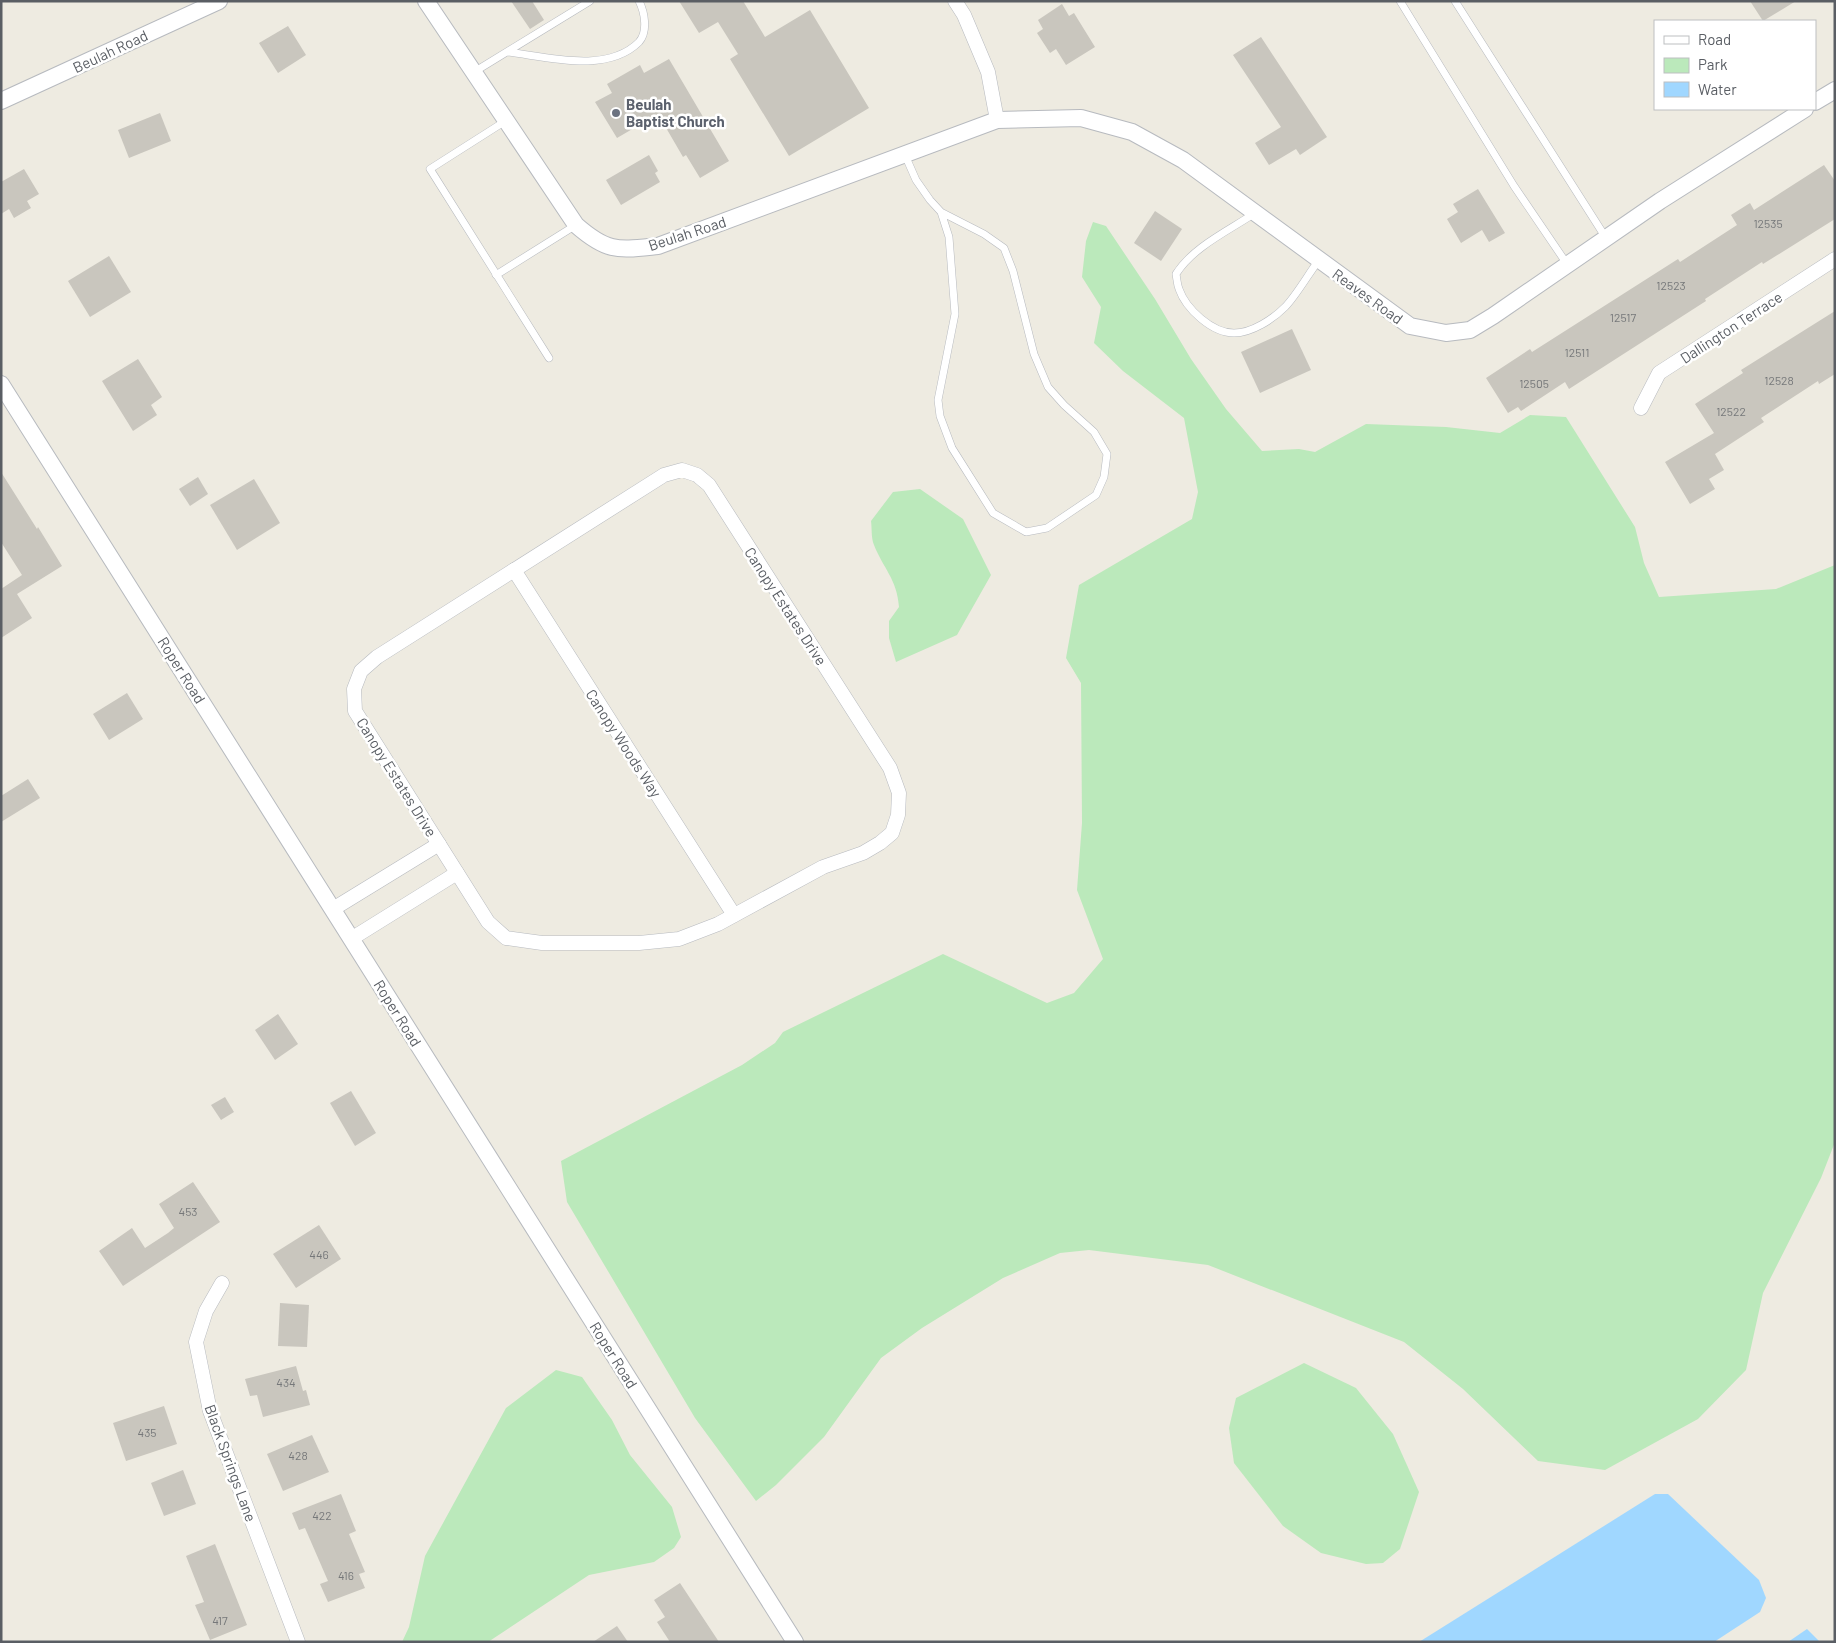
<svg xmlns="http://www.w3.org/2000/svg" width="1836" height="1643" font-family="Barlow,sans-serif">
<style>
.green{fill:#bbe9bb}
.water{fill:#a0d7ff}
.building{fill:#c9c6be}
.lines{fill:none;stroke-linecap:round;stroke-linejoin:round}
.service-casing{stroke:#b7babf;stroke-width:8}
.minor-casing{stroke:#b7babf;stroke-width:15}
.tertiary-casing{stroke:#b7babf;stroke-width:18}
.service{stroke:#fff;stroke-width:7}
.minor{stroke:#fff;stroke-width:14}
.tertiary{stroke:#fff;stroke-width:16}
.worship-dot{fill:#6b7280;stroke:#fff;stroke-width:2}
.labels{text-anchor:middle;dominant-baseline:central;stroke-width:5;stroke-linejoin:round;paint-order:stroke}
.number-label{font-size:12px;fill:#76787a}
.street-label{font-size:15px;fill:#5a5e64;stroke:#fff}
.worship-label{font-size:15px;font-weight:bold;fill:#5b616d;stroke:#fff;text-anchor:start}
</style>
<rect width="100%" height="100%" fill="#eeebe1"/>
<g class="green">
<path d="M1093 222 1106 226 1155 299 1191 359 1226 409 1262 451 1299 449 1315 452 1366 424 1446 427 1500 433 1530 415 1566 417 1635 527 1644 563 1659 597 1776 589 1835 565V1142L1821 1178 1763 1293 1746 1370 1698 1419 1605 1470 1538 1461 1463 1389 1404 1342 1208 1265 1089 1250 1060 1253 1003 1278 922 1328 881 1358 824 1437 776 1485 756 1501 695 1418 567 1202 561 1161 742 1065 775 1043 783 1032 943 954 1047 1003 1074 993 1103 959 1077 890 1082 823 1081 683 1066 658 1079 585 1192 519 1198 492 1184 418 1123 371 1094 343 1101 307 1082 277 1086 241Z"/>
<path d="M920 489 963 519 991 575 957 635 896 662 889 638V621L899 607C897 579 883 568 874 545 871 538 872 528 871 521L893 492Z"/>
<path d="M1304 1363 1356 1388 1393 1434 1419 1492 1400 1549 1383 1563 1366 1564 1321 1553 1283 1526 1234 1463 1229 1428 1236 1398Z"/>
<path d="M556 1370 582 1377 612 1420 630 1455 672 1507 681 1537 674 1548 654 1562 589 1575 488 1642H402L409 1627 425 1556 506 1408Z"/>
</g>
<g class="water">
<path d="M1655 1494H1668L1759 1580 1766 1598 1760 1612 1714 1642H1419Z"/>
<path d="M1807 1629 1820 1642H1788Z"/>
</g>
<g class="building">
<path d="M511 1H532L544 20 530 29Z"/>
<path d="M679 1H743L765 37 810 10 869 108 789 156 730 59 738 54 718 22 699 33Z"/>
<path d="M1750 1H1796L1763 21Z"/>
<path d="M1062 4 1069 16 1074 13 1095 47 1066 65 1056 49 1050 53 1037 33 1043 29 1038 20Z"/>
<path d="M288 26 306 55 278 73 259 43Z"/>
<path d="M1261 37 1327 137 1300 155 1296 149 1269 165 1255 143 1281 127 1233 55Z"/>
<path d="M669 59 729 161 700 178 686 155 683 157 658 114 617 138 595 102 612 93 607 84 640 65 644 73Z"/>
<path d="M160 113 171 141 129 158 118 130Z"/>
<path d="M649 155 658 171 655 173 660 182 621 205 606 180Z"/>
<path d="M1824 165 1835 181V219L1763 264 1762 262 1705 299 1706 301 1569 389 1565 382 1521 411 1518 407 1508 413 1486 378 1530 349 1532 352 1678 259 1680 262 1737 225 1731 215 1750 203 1754 210Z"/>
<path d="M24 169 39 194 27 201 31 208 14 218 9 209 1 214V182Z"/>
<path d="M1478 189 1505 233 1489 242 1482 230 1461 243 1447 219 1458 212 1453 204Z"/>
<path d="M1155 211 1182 229 1161 261 1134 243Z"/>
<path d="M109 256 131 292 90 317 68 281Z"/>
<path d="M1835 311V374L1819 384 1818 381 1761 418 1764 422 1715 454 1724 470 1709 479 1715 489 1690 504 1665 462 1714 433 1695 404 1743 373 1741 370Z"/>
<path d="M1292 329 1311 370 1260 393 1241 352Z"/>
<path d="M138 359 162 397 151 405 157 415 133 431 102 381Z"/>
<path d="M1 472 37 529 38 527 62 566 17 594 32 618 1 638V589L22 575 1 542Z"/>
<path d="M198 477 208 494 190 506 179 489Z"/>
<path d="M254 479 280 523 237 550 210 505Z"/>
<path d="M127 693 143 719 109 740 93 714Z"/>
<path d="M28 779 40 798 1 822V796Z"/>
<path d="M278 1014 298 1044 275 1060 255 1030Z"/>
<path d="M351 1091 376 1133 355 1146 330 1103Z"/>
<path d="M225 1097 234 1112 221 1120 211 1105Z"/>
<path d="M193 1182 220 1222 123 1286 99 1251 132 1228 145 1248 168 1233 174 1228 159 1204Z"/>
<path d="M319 1225 341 1259 296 1288 273 1254Z"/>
<path d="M280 1303 309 1305 307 1347 278 1346Z"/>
<path d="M296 1366 303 1391 306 1390 310 1405 263 1417 257 1395 250 1396 245 1379Z"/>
<path d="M164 1406 177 1444 126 1461 113 1423Z"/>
<path d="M312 1435 329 1472 283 1491 267 1454Z"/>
<path d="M183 1470 196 1504 164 1516 151 1483Z"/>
<path d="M341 1494 356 1531 349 1534 365 1572 359 1574 365 1588 328 1602 320 1584 328 1581 305 1528 299 1530 292 1513Z"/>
<path d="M215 1544 247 1625 210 1640 195 1605 204 1602 186 1556Z"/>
<path d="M680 1583 719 1642H670L657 1622 665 1617 654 1600Z"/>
<path d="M617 1626 628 1642H593Z"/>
</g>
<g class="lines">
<defs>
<g id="service">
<path d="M1400 1 1514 186 1567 264"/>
<path d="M1455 1 1606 238"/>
<path d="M508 52C548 57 607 74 639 42 648 32 645 13 639 1"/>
<path d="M474 72 590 1"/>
<path d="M507 120 430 169 549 358"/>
<path d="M905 155 916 180 930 200 941 212 949 237 955 314 938 400 940 416 952 448 993 513 1026 532 1047 528 1096 495 1104 477 1107 454 1094 432 1064 405 1048 387 1034 354 1013 271 1004 248 984 234 941 212"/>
<path d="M1255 213C1228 231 1193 247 1176 274 1177 279 1177 284 1179 289 1186 309 1212 333 1234 333 1252 333 1273 319 1285 307 1296 296 1309 273 1319 260"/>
<path d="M496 275 576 225"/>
</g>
<g id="minor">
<path d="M955 1 964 15 988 72 997 120"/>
<path d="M1641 408 1659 373 1835 259"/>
<path d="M682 470 697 475 709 485 890 768 899 793 898 815 892 833 880 843 863 853 823 867 718 924 679 939 639 943H542L506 938 488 922 355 711 354 689 361 671 377 657 664 475Z"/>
<path d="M514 570 734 915"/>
<path d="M333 909 439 844"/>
<path d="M351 939 457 873"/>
<path d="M222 1283 206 1311 196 1342 210 1411 298 1642"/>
</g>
<g id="tertiary">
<path d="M426 1 576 225C608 253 618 250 658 246L997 120 1081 118 1132 132 1183 160 1410 326 1446 333 1470 330 1493 316 1660 201 1805 109"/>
<path d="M1 101 219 1"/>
<path d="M1815 102 1835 90"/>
<path d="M1 384 795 1642"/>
</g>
</defs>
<use href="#service" class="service-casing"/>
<use href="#minor" class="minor-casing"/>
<use href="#tertiary" class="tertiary-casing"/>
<use href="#service" class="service"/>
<use href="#minor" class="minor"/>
<use href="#tertiary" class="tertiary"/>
</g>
<circle class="worship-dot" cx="616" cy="113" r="5"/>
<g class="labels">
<g class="number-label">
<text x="1768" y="223">12535</text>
<text x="1671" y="285">12523</text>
<text x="1623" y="317">12517</text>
<text x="1577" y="352">12511</text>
<text x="1779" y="380">12528</text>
<text x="1534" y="383">12505</text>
<text x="1731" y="411">12522</text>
<text x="188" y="1211">453</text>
<text x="319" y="1254">446</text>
<text x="286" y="1382">434</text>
<text x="147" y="1432">435</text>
<text x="298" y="1455">428</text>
<text x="322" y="1515">422</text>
<text x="346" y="1575">416</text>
<text x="220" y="1620">417</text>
</g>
<g class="street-label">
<text transform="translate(110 51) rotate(-25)">Beulah Road</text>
<text transform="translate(687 233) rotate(-18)">Beulah Road</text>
<text transform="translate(1368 296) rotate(36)">Reaves Road</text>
<text transform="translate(1731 327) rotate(-33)">Dallington Terrace</text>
<text transform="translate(786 606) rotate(57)">Canopy Estates Drive</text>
<text transform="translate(182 670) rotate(58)">Roper Road</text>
<text transform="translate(624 743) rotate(57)">Canopy Woods Way</text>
<text transform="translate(397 777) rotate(58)">Canopy Estates Drive</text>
<text transform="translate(398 1013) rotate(58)">Roper Road</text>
<text transform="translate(614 1355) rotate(58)">Roper Road</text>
<text transform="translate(231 1463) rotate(70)">Black Springs Lane</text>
</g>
<g class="worship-label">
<text x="626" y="104">Beulah<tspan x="626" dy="17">Baptist Church</tspan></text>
</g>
</g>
<rect width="1836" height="1643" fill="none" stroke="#5a5e64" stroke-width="5"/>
<rect x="1654" y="20" width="162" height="90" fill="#ffffff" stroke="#bdbfc1"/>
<rect x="1664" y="36" width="25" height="8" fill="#ffffff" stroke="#bdbfc1"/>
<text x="1698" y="45" font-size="15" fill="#5a5e64">Road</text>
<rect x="1664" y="58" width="25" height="15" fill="#bbe9bb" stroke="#bdbfc1"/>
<text x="1698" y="70" font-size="15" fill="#5a5e64">Park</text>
<rect x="1664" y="82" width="25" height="15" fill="#a0d7ff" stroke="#bdbfc1"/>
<text x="1698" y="95" font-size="15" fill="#5a5e64">Water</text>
</svg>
